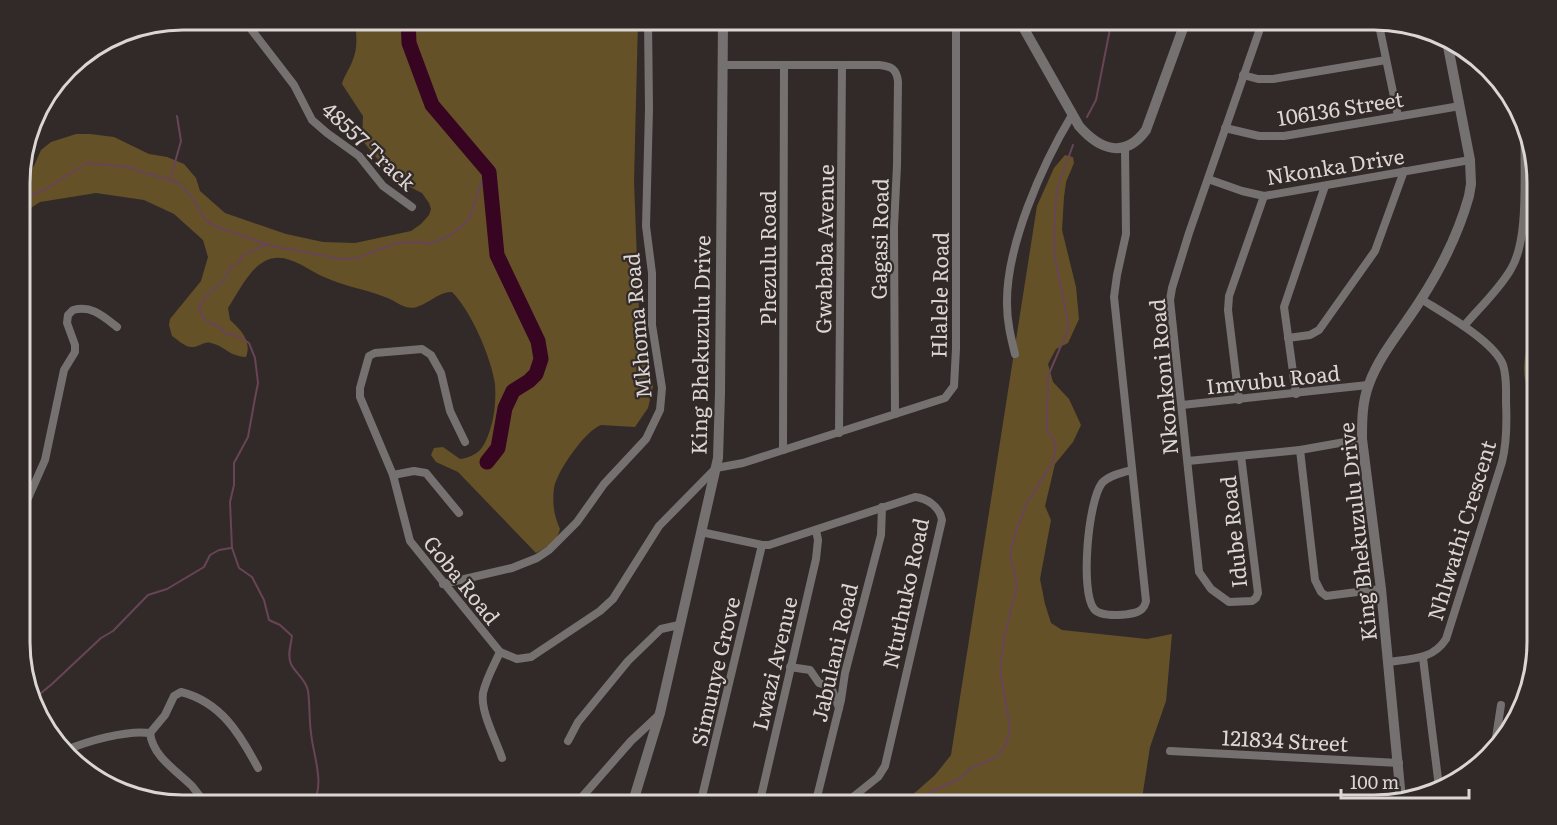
<svg xmlns="http://www.w3.org/2000/svg" width="1557" height="825" font-family="Literata,serif">
<style>
.green{fill:#655128}
.lines{fill:none;stroke-linecap:round;stroke-linejoin:round}
.stream{stroke:#684457;stroke-width:2}
.river{stroke:#370521;stroke-width:15}
.minor{stroke:#767171;stroke-width:8}
.tertiary{stroke:#767171;stroke-width:10}
.labels{text-anchor:middle;dominant-baseline:central;stroke-width:4.5;stroke-linejoin:round;paint-order:stroke}
.street-label{font-size:21px;fill:#dbd6d4;stroke:#322a28}
.rim{fill:none;stroke:#dbd6d4;stroke-width:3}
</style>
<rect width="100%" height="100%" fill="#322a28"/>
<g class="green">
<path d="M354 20H638L634 181 640 340 651 373 653 387 648 408 635 427 601 425C585 431 557 471 554 488 552 503 554 516 560 529 557 542 547 547 536 553L458 472 436 462 431 455 434 448 443 447 460 459C479 456 484 448 490 430 495 415 496 399 495 384 491 357 471 311 452 292 436 291 422 312 406 307 399 305 392 299 385 297 365 289 343 286 324 277 306 269 285 250 265 261 249 269 238 293 228 308L230 320C241 330 252 341 246 357 228 356 225 346 211 343 204 341 199 347 193 347 186 348 178 340 172 336L169 325 170 319 201 281 208 257 203 240 174 214 144 200 96 193 40 202 20 215V180L34 166 41 150 51 142 76 134H90L114 137 149 154 167 157 184 164 196 178 200 191 225 213 286 234 323 242 355 243 411 231 421 224 429 215 431 209 429 203 422 193 394 179 362 140 363 116 342 84C344 76 349 70 352 62 358 49 357 34 354 20Z"/>
<path d="M1065 155 1073 157 1074 163 1066 182 1064 197 1062 230 1076 287 1079 319 1068 343 1056 349 1048 364 1053 382 1069 399 1081 425 1073 442 1055 464 1045 506 1051 520 1040 579 1045 604 1051 623 1062 630 1147 639 1172 634 1166 701 1150 747 1141 805H901L935 775 951 755 1037 206 1054 168Z"/>
<path d="M1537 327V404C1535 396 1528 391 1526 383 1521 367 1526 341 1537 327Z"/>
</g>
<g class="lines">
<g class="stream">
<path d="M1087 117 1096 100 1110 29 1107 20"/>
<path d="M170 180 181 141 177 116"/>
<path d="M20 201 47 188 87 163 127 167 179 183 193 199 204 218 210 223 222 229 272 246 342 259 358 258 396 243 419 242 430 244 450 235 462 226 470 217 481 183 489 172"/>
<path d="M268 244 245 254 239 262 231 267 225 279 204 298 199 308 202 317 210 323 218 326 226 334 238 336 249 343 255 358 258 383 255 398 248 437 234 463V485L230 502 232 548 239 568 252 577 264 600 269 620 280 625 292 636C291 645 287 655 291 664 296 674 306 679 308 691 310 705 309 719 311 733 313 755 326 785 312 805"/>
<path d="M35 698 52 684 101 638 113 631 148 595 167 589 204 567 210 555 219 550 231 548"/>
<path d="M907 805 915 804 929 793 961 778 971 768 997 757 1007 742 1010 727 1000 671 1004 638 1017 586 1010 553 1016 531 1026 505 1053 461 1056 444 1047 430 1048 376 1069 327 1054 252 1055 211 1057 189 1073 145"/>
</g>
<path class="river" d="M408 20 409 43 432 105 489 172 497 255 538 341 541 359 536 374 529 381 513 391 505 408 498 448 487 462"/>
<g class="minor">
<path d="M244 20 294 85 312 120 327 133 359 156 383 186 412 207"/>
<path d="M1373 20 1380 30 1398 116"/>
<path d="M722 65H879C891 66 897 69 898 82L897 165 894 227 895 414"/>
<path d="M1243 75 1258 79H1273L1386 60"/>
<path d="M1225 128 1259 136H1284L1460 106"/>
<path d="M1125 147 1126 234 1117 275 1114 297 1146 601C1145 605 1145 606 1142 609 1135 616 1101 618 1094 609 1080 592 1088 501 1102 483 1109 475 1122 473 1131 470"/>
<path d="M1208 179 1242 191 1264 196 1470 160"/>
<path d="M1464 326C1479 308 1499 290 1511 269 1530 238 1523 169 1525 132"/>
<path d="M1288 338 1310 335 1319 330 1375 251 1404 171"/>
<path d="M1015 354C1011 338 1007 322 1007 304 1006 246 1042 165 1072 115"/>
<path d="M1296 394 1284 307 1325 186"/>
<path d="M1239 400 1228 310 1229 296 1264 196"/>
<path d="M1182 405 1368 385"/>
<path d="M839 433 842 65"/>
<path d="M465 442 450 411 441 373 431 355 422 349 375 353 369 356 360 388V397L393 475 410 541 500 652 517 659 531 657 600 611 613 599 659 526 716 468 743 463 945 398 954 386 956 349V20"/>
<path d="M783 450 784 65"/>
<path d="M1300 450 1315 580 1321 592 1326 596 1381 589"/>
<path d="M1241 456 1258 593 1256 598 1252 601 1229 602 1211 589 1199 572 1170 300 1172 288 1189 233 1263 20"/>
<path d="M1188 461 1300 450 1362 439"/>
<path d="M393 475 414 471 426 473 459 513"/>
<path d="M21 514 45 460 64 370 75 352V345L67 323 68 315 73 310C92 305 103 316 117 327"/>
<path d="M701 532 762 545H769L915 497C927 498 940 507 942 520L885 766 878 777 843 805"/>
<path d="M443 584 512 568 537 558 549 550 577 522 604 484 646 439 660 410 662 388 652 325V273L646 226 649 109 648 20"/>
<path d="M500 652C494 665 486 679 483 693 480 711 496 740 502 758"/>
<path d="M1423 658 1439 787"/>
<path d="M1388 662C1410 659 1433 660 1446 639L1502 462C1507 442 1507 423 1506 402 1506 390 1507 377 1503 365 1494 341 1443 313 1421 299"/>
<path d="M790 667 810 670 819 683 831 687 839 708"/>
<path d="M150 733 165 715 174 696 181 692C221 702 240 734 258 768"/>
<path d="M568 741 578 722 628 661 661 629 679 625"/>
<path d="M1495 744 1501 705"/>
<path d="M64 751C87 741 126 730 150 733 153 757 176 770 192 786 197 792 202 799 206 805"/>
<path d="M1170 751 1399 763"/>
<path d="M575 805 631 741 660 714"/>
<path d="M700 805 762 545"/>
<path d="M759 805 816 559 818 540 816 530"/>
<path d="M815 805 841 700 845 673 881 535 882 507"/>
</g>
<g class="tertiary">
<path d="M1019 20 1079 126C1100 150 1125 159 1146 130L1186 20"/>
<path d="M1401 799 1381 589 1362 439C1362 421 1362 402 1369 384 1380 354 1403 328 1420 301 1440 270 1459 232 1469 196L1471 184 1470 160 1446 36"/>
<path d="M632 805 660 713 718 458 720 393 723 20"/>
</g>
</g>
<g class="labels">
<g class="street-label">
<text transform="translate(1340 107) rotate(-9)">106136 Street</text>
<text transform="translate(370 145) rotate(43)">48557 Track</text>
<text transform="translate(1335 165) rotate(-9)">Nkonka Drive</text>
<text transform="translate(878 239) rotate(-89)">Gagasi Road</text>
<text transform="translate(823 249) rotate(-89)">Gwababa Avenue</text>
<text transform="translate(766 258) rotate(-90)">Phezulu Road</text>
<text transform="translate(938 295) rotate(-89)">Hlalele Road</text>
<text transform="translate(636 326) rotate(-95)">Mkhoma Road</text>
<text transform="translate(699 345) rotate(-89)">King Bhekuzulu Drive</text>
<text transform="translate(1162 377) rotate(-95)">Nkonkoni Road</text>
<text transform="translate(1273 378) rotate(-6)">Imvubu Road</text>
<text transform="translate(1460 530) rotate(-73)">Nhlwathi Crescent</text>
<text transform="translate(1232 532) rotate(-96)">Idube Road</text>
<text transform="translate(1356 532) rotate(-96)">King Bhekuzulu Drive</text>
<text transform="translate(463 579) rotate(51)">Goba Road</text>
<text transform="translate(904 593) rotate(-78)">Ntuthuko Road</text>
<text transform="translate(833 652) rotate(-77)">Jabulani Road</text>
<text transform="translate(773 663) rotate(-77)">Lwazi Avenue</text>
<text transform="translate(714 671) rotate(-77)">Simunye Grove</text>
<text transform="translate(1285 739) rotate(3)">121834 Street</text>
</g>
</g>
<path d="M0 0H1557V825H0ZM183 30H1374A153 153 0 0 1 1527 183V642A153 153 0 0 1 1374 795H183A153 153 0 0 1 30 642V183A153 153 0 0 1 183 30Z" fill="#322a28" fill-rule="evenodd"/>
<path class="rim" d="M183 30H1374A153 153 0 0 1 1527 183V642A153 153 0 0 1 1374 795H183A153 153 0 0 1 30 642V183A153 153 0 0 1 183 30Z"/>
<path d="M1341 789v9h128v-9" fill="none" stroke="#dbd6d4" stroke-width="3"/>
<text x="1350" y="789" font-size="18" fill="#dbd6d4" stroke="#322a28" stroke-width="4.5" paint-order="stroke">100 m</text>
</svg>
